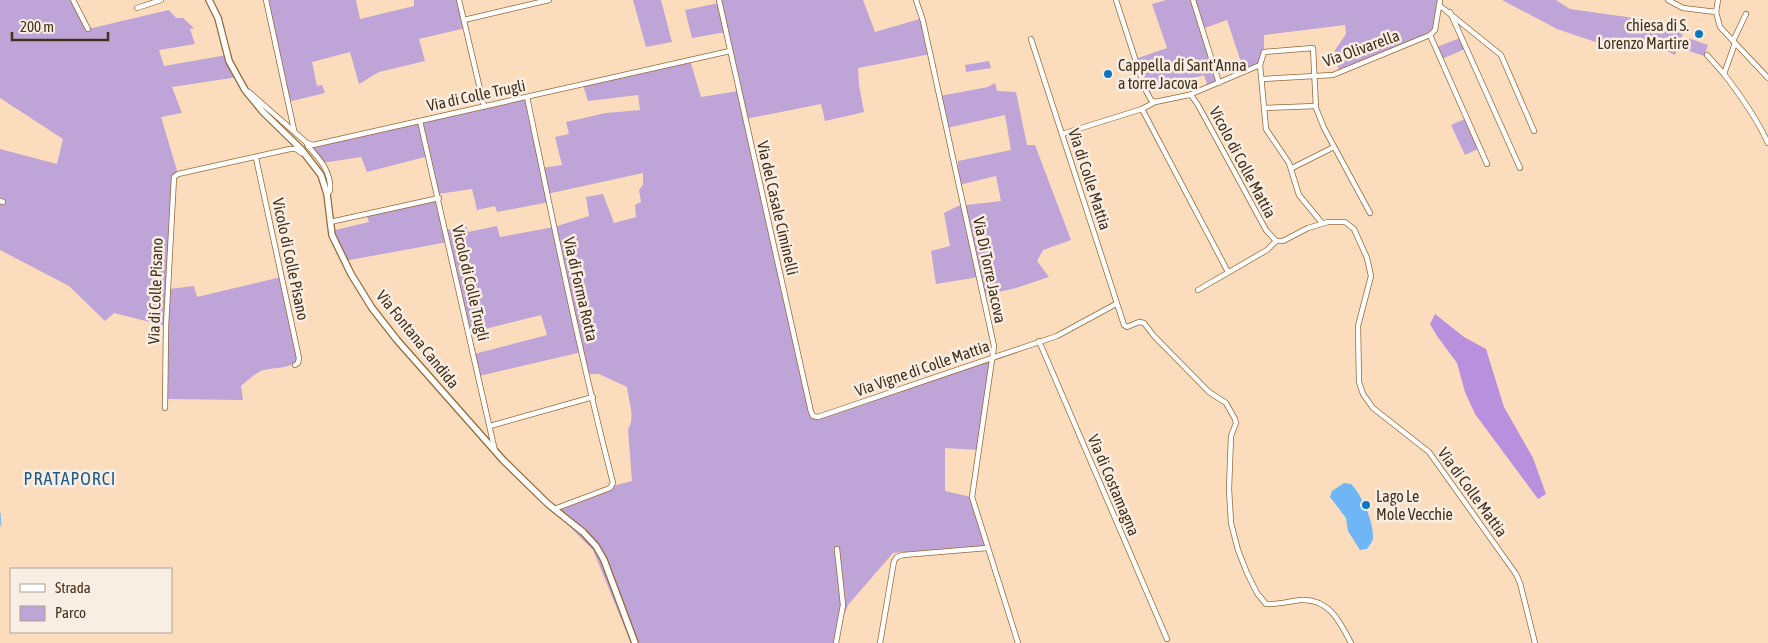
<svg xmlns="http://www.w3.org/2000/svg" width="1768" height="643" font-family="'Asap Condensed',sans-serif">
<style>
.green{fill:#bea4d7}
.forest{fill:#b890de}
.water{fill:#6fb6f7}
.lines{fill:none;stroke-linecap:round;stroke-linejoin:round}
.stream{stroke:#6fb6f7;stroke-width:1}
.minor-casing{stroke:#966936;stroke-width:6}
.major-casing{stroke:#966936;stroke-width:8}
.minor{stroke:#fff;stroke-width:4.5}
.major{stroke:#fff;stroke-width:5.5}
.poi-dot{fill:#0c77c2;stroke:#f8eee4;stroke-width:2}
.labels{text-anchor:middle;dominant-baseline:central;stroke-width:5;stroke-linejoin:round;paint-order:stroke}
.poi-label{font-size:16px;fill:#45311c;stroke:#f8eee4;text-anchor:start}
.street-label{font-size:16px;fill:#45311c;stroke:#f8eee4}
.neighbourhood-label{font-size:18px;letter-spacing:1px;fill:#1f5a8a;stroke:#f8eee4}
</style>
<rect width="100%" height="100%" fill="#fbddbe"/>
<g class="green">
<path d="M0 0H73L88 29 169 10 176 18H183L194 28 190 29 195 44 159 50 164 66 227 55 238 77 172 87 182 113 161 117 178 174 176 175 166 326 114 313 105 321 69 286 0 250V149L57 164 63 139 0 98Z"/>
<path d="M266 0H356L360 19 414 6V0H459L466 28 419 39 425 61 379 72 359 84 350 52 312 62 317 86 322 85 325 93 288 102Z"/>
<path d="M633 0H661L672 42 646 47Z"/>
<path d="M719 0H863L875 32 923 18 931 54 858 68 859 85 864 112 825 121 821 104 745 119 811 412 818 417 993 357 978 450 945 448V491L971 497 986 546 893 553 848 605 843 618 837 643H631L593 550 552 509 613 486 632 481 628 429C636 418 628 399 627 387L599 374H587L582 352 479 376 474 354 547 335 541 315 469 333 448 242 344 261 331 231 369 222 366 214 439 198 446 230 466 226 468 232 497 226 500 237 554 227 589 216 586 197 603 194 614 223 636 217 635 205 641 202 639 190 643 185V173L547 194 549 202 497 212 495 206 477 210 472 189 438 194 429 156 367 172 361 157 322 163 311 145 527 97 542 168 562 165 555 137 569 134 566 122 606 113 640 110 638 95 588 101 583 85 690 60 701 97 738 91 726 32 692 38 685 10 719 3Z"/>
<path d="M1166 0H1440L1435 30 1430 35 1339 72 1335 50 1346 34 1345 25 1264 35V52L1260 65 1244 71 1227 20 1202 29 1219 83 1208 87 1204 75 1145 92 1135 59 1167 48 1152 4Z"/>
<path d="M1502 0H1556L1570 9 1634 18 1683 33 1675 55 1658 47 1616 49 1557 29Z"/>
<path d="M1460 38 1465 49 1442 59 1437 47Z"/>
<path d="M1688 38 1708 45 1704 56 1683 49Z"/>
<path d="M989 61 991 68 966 72 965 65Z"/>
<path d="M995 83 997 91 1016 92 1027 145H1035L1071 240 1043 250 1037 261 1049 277 1016 288 986 295 979 277 936 284 931 251 950 246 944 213 958 206 1001 201 996 176 959 185 958 161 1011 150 1005 115 947 128 940 96 988 87Z"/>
<path d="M1465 119 1478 149 1465 155 1451 125Z"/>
<path d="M281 277 299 360C290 369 276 367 264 370 256 372 247 381 241 386L243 400 166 399 169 289 194 286 197 297Z"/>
</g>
<path class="forest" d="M1435 314 1464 337 1486 349 1504 407 1533 458 1546 494 1538 499 1475 414 1465 392 1457 363 1437 336 1430 324Z"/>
<path class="water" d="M1344 483 1351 484C1362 495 1374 522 1373 539 1372 542 1369 546 1367 549L1360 550 1348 531 1346 518 1330 497 1332 491Z"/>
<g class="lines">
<path class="stream" d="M0 513 1 526"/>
<defs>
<g id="minor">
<path d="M73 0 88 29"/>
<path d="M266 0 294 130"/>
<path d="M459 0 484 106"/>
<path d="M719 0 811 412 813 416 818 417 1057 336 1116 304"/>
<path d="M916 0 923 21 994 346 972 497 1018 643"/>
<path d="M1116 0 1145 89 1151 100 1155 102"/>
<path d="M1193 0 1219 83"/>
<path d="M1668 0 1683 8 1716 12"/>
<path d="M1718 0 1716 12 1720 27 1768 78"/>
<path d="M1439 5 1501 55 1534 131"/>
<path d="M137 8 161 0"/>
<path d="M1450 12 1520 168"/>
<path d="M464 20 549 0"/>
<path d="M1430 35 1487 164"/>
<path d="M1031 39 1124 325 1127 327 1139 322 1144 323 1154 336 1209 392 1226 403 1235 419 1236 423 1231 436 1229 489 1231 523 1238 550 1247 573 1257 593 1266 604C1277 605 1290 601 1301 600 1329 598 1340 622 1351 643"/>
<path d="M1733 41 1746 14"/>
<path d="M1735 43 1724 74C1741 96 1756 117 1768 143"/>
<path d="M1707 55 1724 74"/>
<path d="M1263 79 1333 75 1430 35 1435 30 1440 0"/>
<path d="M249 92 307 143 313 145 730 51"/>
<path d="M1189 95H1191L1198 105 1266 230 1276 241"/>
<path d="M527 97C554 226 580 355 613 483L610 488 554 509"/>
<path d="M1265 108 1316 106"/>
<path d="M1142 109 1228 272"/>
<path d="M420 121 495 451"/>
<path d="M1062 134 1142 109 1155 102 1189 95 1260 65"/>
<path d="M307 145C319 158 332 172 330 191L327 194"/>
<path d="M256 158 299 358 298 363 295 365"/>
<path d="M1292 168 1334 147"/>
<path d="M0 201 3 202"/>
<path d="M330 222 439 198"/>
<path d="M1322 223 1299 195 1289 163 1266 129 1260 65 1264 52 1313 48 1316 108 1324 128 1370 213"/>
<path d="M1198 290 1267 250 1276 241H1283L1308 228 1328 222H1345L1354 229 1367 258 1371 276 1358 326 1359 382 1363 394 1373 408 1429 452 1516 574 1520 583 1535 643"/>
<path d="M1039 341 1167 639"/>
<path d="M165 408 166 326 174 177 178 174 290 149H296L301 153"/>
<path d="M490 426 593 397"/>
<path d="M836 643 843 605 837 549"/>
<path d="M880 643 894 561 897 557 903 555 987 548"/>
</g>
<path id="major" d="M209 0 218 18 229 61 245 90 263 112 301 149 321 175 327 194 332 235 351 274 372 308 397 340 503 460 548 504 583 532 596 546 604 560 635 643"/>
</defs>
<use href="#minor" class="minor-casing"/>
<use href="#major" class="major-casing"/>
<use href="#minor" class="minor"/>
<use href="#major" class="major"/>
</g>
<g class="poi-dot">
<circle cx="1699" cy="34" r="5"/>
<circle cx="1108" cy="74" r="5"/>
<circle cx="1366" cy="505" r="5"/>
</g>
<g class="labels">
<g class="poi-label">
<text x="1689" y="25" text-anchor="end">chiesa di S.<tspan x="1689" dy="18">Lorenzo Martire</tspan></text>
<text x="1118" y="65">Cappella di Sant'Anna<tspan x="1118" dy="18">a torre Jacova</tspan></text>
<text x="1376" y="496">Lago Le<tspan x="1376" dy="18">Mole Vecchie</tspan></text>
</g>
<g class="street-label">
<text transform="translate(1361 48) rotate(-20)">Via Olivarella</text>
<text transform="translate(476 95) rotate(-12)">Via di Colle Trugli</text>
<text transform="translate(1243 162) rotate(62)">Vicolo di Colle Mattia</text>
<text transform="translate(1090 179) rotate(72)">Via di Colle Mattia</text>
<text transform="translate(778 208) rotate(77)">Via del Casale Ciminelli</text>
<text transform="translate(291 259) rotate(78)">Vicolo di Colle Pisano</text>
<text transform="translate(990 270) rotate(78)">Via Di Torre Jacova</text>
<text transform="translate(471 283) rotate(77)">Vicolo di Colle Trugli</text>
<text transform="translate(581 289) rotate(77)">Via di Forma Rotta</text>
<text transform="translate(155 291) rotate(-88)">Via di Colle Pisano</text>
<text transform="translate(418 339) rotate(51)">Via Fontana Candida</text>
<text transform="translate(922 368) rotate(-19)">Via Vigne di Colle Mattia</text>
<text transform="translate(1114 485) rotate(67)">Via di Costamagna</text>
<text transform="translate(1473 492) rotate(54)">Via di Colle Mattia</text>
</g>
<g class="neighbourhood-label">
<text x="70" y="478">PRATAPORCI</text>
</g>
</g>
<rect x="10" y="568" width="162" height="65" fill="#f8eee4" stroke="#b0a294"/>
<rect x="20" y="584" width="25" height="8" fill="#ffffff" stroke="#b0a294"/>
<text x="55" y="593" font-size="15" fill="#45311c">Strada</text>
<rect x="20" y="606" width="25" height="15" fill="#bea4d7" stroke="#b0a294"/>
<text x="55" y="618" font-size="15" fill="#45311c">Parco</text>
<path d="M12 32v8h96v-8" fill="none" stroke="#45311c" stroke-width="2.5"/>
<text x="20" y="32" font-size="15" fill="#45311c" stroke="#f8eee4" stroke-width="4" paint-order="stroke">200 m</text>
</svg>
